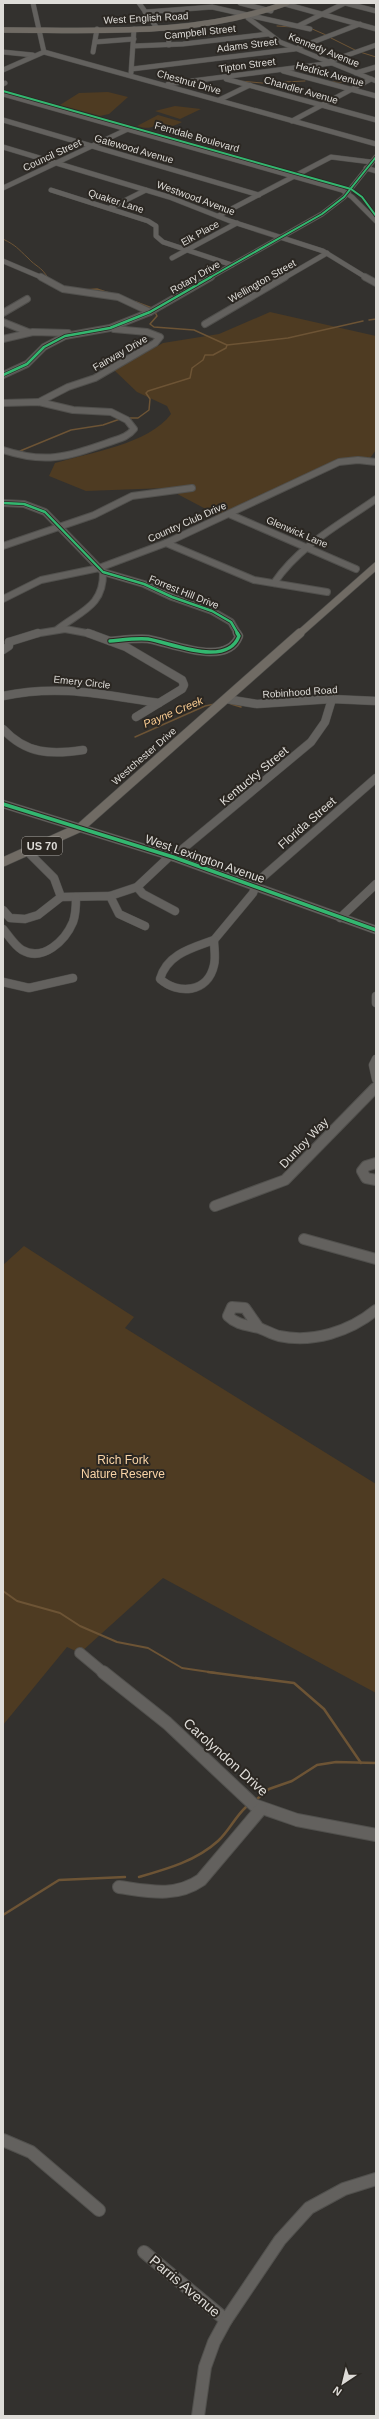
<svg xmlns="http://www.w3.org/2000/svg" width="379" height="2419" font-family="Arial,sans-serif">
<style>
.green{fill:#4e3b22}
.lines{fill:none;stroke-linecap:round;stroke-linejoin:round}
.stream-far3{stroke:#6d5435;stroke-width:1}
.stream-far2{stroke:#6d5435;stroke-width:1.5}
.stream-far1{stroke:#6d5435;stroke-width:2}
.stream{stroke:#6d5435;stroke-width:2.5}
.minor-far4-casing{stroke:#51504d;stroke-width:5.5}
.minor-far3-casing{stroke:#51504d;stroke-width:8}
.minor-far2-casing{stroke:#51504d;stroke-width:9}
.minor-far1-casing{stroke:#51504d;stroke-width:12}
.minor-casing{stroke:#51504d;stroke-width:14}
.major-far2-casing{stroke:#51504d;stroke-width:6}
.major-far1-casing{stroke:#51504d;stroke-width:8}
.major-casing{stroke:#51504d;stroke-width:10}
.minor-far4{stroke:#63615e;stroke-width:4.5}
.minor-far3{stroke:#63615e;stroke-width:6}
.minor-far2{stroke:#63615e;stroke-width:8}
.minor-far1{stroke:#63615e;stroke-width:10}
.minor{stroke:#63615e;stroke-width:12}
.major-far2{stroke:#706b64;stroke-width:5.5}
.major-far1{stroke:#706b64;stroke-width:7}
.major{stroke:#706b64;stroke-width:9}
.cycleway-far2-casing{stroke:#2b2722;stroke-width:3.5}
.cycleway-far1-casing{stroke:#2b2722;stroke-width:4}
.cycleway-casing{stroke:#2b2722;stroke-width:5.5}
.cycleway-far2{stroke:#33b770;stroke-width:2}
.cycleway-far1{stroke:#33b770;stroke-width:2.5}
.cycleway{stroke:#33b770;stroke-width:3.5}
.labels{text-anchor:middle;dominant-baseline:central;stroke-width:4;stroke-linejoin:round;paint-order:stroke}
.far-street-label{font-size:10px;fill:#dedcd8;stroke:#2b2722}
.far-water-label{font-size:11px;font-style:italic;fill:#facc92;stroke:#2b2722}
.shield{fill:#2b2722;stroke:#a8a6a1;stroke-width:1}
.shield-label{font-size:11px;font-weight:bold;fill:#dedcd8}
.street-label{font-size:12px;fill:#dedcd8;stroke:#2b2722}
.park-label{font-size:12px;fill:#f8d3a6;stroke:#2b2722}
.near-street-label{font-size:14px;fill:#dedcd8;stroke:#2b2722}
</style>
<rect width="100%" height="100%" fill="#33312e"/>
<g class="green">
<path d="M108 92 128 97 109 114 100 116 60 105 79 93Z"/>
<path d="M175 106 201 109 180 119 155 111Z"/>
<path d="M158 115 182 122C173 127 171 126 161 125 152 124 153 131 137 126Z"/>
<path d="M270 312 376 336V450L370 458H347L334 461 219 516 166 488 86 491 49 476 55 463C89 453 149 444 171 414L167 406 137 392 114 370 163 343 219 334Z"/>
<path d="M24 1246 134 1317 125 1328 376 1484V1693L163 1578 80 1653 67 1647 3 1725V1265Z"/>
</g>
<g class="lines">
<g class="stream-far3">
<path d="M277 26 292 27"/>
<path d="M310 28 326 35"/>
<path d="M331 38 357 51"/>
<path d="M360 52 376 57"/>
<path d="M240 81 262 83 305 81"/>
<path d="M332 82H360"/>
<path d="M3 239C17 246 17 248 28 258 36 267 41 266 48 278"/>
</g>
<g class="stream-far2">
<path d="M47 277 48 279"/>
<path d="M84 290 97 289 109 293"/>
<path d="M136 302 152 308"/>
<path d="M155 312 157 316 150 324 154 327 194 330 227 345 288 338 363 321"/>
<path d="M369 320 376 319"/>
<path d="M129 418H138L149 410 150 399 146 393 148 391 190 378 192 368 203 360 205 355H213L226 348 227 345"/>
<path d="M20 451 71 430 103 425 120 419"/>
<path d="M231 704 241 707"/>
<path d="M135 737 205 706 215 704"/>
</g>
<path class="stream-far1" d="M3 1591 17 1601 60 1613 80 1626 117 1642 148 1648 182 1668 216 1673"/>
<g class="stream">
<path d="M208 1672 294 1683 324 1709 361 1763"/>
<path d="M257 1799 269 1789 292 1781 317 1765 336 1762 376 1763"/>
<path d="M139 1877C167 1869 196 1861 218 1841 229 1831 235 1817 246 1807"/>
<path d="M3 1915 59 1880 125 1877"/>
</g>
<defs>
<g id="minor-far4">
<path d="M33 3 44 52"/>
<path d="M139 3 157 28"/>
<path d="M240 3 271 11"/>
<path d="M345 3 376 11"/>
<path d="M285 4 376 29"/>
<path d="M145 12 212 7 310 29"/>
<path d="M248 18 280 42 376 81"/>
<path d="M298 26 345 3"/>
<path d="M168 28 169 45"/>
<path d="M95 42 134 39"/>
<path d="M134 46 183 44 268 34"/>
<path d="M3 52 33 55"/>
<path d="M44 52 376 144"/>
<path d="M93 52 97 29"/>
<path d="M328 62 376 45"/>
<path d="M132 69 295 49 360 24"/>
<path d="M3 70 44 52"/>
<path d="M283 71 376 96"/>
<path d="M131 73 134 29"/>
<path d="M356 73 376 67"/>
<path d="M226 79 376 120"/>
<path d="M3 84 5 83"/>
<path d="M168 84 332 63"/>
<path d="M3 94 342 190 352 197 376 221"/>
<path d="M219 100 250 85"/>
<path d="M3 120 259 195"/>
<path d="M292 121 371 79"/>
<path d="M3 147 169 197 230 221 323 251 367 278"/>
<path d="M366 168 376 171"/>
<path d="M3 188 128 129"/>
<path d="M51 190 148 221 156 226V236L163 242 232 265"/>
<path d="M110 208 146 190"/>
<path d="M218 216 331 157 371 162"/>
<path d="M172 258 237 223"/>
<path d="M3 261 43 278"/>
<path d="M209 278 322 214 344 197 376 157"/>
<path d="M284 278 327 253"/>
</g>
<g id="minor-far3">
<path d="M41 277 63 289 118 297 150 312"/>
<path d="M365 277 376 283"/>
<path d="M3 313 27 299"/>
<path d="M3 322 28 332"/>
<path d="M205 324 285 277"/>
<path d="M3 339 33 332 68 333"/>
<path d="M3 375 27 364 44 347 65 336 110 328 150 312 211 277"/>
<path d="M39 402 68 387 95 378 155 343 160 337 147 332 114 329"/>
<path d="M3 403 39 402 73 410 111 412 127 420 134 429C127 438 117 439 107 443 66 457 46 464 3 450"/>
<path d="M3 503 24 504 45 512 103 572 144 584 172 597 212 611 231 622 238 634"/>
<path d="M229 514 356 569"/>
<path d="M166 543 254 580 327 592"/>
<path d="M3 546 94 515 132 496 192 488"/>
<path d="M274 583C300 545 339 525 376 499"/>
<path d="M3 599 41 580 99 568 166 543 339 462 358 460 376 462"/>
<path d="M58 629C81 611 104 606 103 572"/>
<path d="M34 634 65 629 92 634"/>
</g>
<g id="minor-far2">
<path d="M88 633 126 647 182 680 184 685 182 689 136 717"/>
<path d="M110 641C122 640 136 638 148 639 172 643 227 668 239 636L237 633"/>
<path d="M9 642 38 633"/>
<path d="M3 650 9 646V642"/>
<path d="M3 696C60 684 103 695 159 703"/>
<path d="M226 699 257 704 332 699 376 701"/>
<path d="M3 729C26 754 51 755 83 750"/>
<path d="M3 804 173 857 376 930"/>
<path d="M28 852 54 878 61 897"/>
<path d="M173 857 311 742 325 722 332 699"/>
<path d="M137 887 143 894 175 911"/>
<path d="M110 896 137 887 170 856"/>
<path d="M3 910 10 918 25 919 38 915 61 897 110 896 119 914 145 926"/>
<path d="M340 918 376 884"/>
<path d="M3 929C9 936 14 945 22 950 43 962 65 941 73 922 76 914 76 905 76 897"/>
<path d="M214 940 253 893 257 882 376 778"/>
<path d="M214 940C214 948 216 957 214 965 208 993 178 995 160 979 167 954 192 948 214 940Z"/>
<path d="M3 982 29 988 73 978"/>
<path d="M376 996V1003"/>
<path d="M376 1059 373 1065 376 1079"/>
<path d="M374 1089 376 1086"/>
</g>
<g id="minor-far1">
<path d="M376 1163 366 1166 362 1171 366 1178 376 1180"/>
<path d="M215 1206 285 1180 375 1088"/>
<path d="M304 1239 376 1259"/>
<path d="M259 1328 245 1308 232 1307 228 1316C237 1325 247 1325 259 1328 265 1330 272 1334 279 1336 313 1343 349 1332 376 1310"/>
<path d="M80 1653 104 1673"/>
</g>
<g id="minor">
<path d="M103 1672 167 1723 254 1805 297 1820 376 1835"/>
<path d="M119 1887C148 1891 175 1898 201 1880L261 1809"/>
<path d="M3 2140 31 2152 99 2210"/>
<path d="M144 2252 226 2320"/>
<path d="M198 2416 205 2367 214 2342 226 2320 280 2240 309 2208 344 2189 376 2179"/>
</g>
<path id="major-far2" d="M3 30C99 30 195 37 287 3"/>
<path id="major-far1" d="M299 634 376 566"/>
<path id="major" d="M3 862 81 827 300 633"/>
</defs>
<use href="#minor-far4" class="minor-far4-casing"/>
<use href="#minor-far3" class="minor-far3-casing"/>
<use href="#minor-far2" class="minor-far2-casing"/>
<use href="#minor-far1" class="minor-far1-casing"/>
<use href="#minor" class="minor-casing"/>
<use href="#major-far2" class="major-far2-casing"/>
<use href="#major-far1" class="major-far1-casing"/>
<use href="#major" class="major-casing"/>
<use href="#minor-far4" class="minor-far4"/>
<use href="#minor-far3" class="minor-far3"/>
<use href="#minor-far2" class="minor-far2"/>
<use href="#minor-far1" class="minor-far1"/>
<use href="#minor" class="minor"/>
<use href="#major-far2" class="major-far2"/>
<use href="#major-far1" class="major-far1"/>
<use href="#major" class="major"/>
<defs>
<g id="cycleway-far2">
<path d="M3 91 351 189 362 197 376 216"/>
<path d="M209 278 322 214 344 197 376 157"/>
</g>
<g id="cycleway-far1">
<path d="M3 375 27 364 44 347 65 336 110 328 150 312 211 277"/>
<path d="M3 503 24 504 45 512 103 572 144 584 172 597 212 611 231 622 238 634"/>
</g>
<g id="cycleway">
<path d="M110 641C122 640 136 638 148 639 172 643 227 668 239 636L237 633"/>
<path d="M3 804 173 857 376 930"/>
</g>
</defs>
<use href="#cycleway-far2" class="cycleway-far2-casing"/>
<use href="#cycleway-far1" class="cycleway-far1-casing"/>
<use href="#cycleway" class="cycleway-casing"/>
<use href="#cycleway-far2" class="cycleway-far2"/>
<use href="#cycleway-far1" class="cycleway-far1"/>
<use href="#cycleway" class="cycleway"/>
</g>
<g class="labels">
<g class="far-street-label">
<text transform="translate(146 18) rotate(-3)">West English Road</text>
<text transform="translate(200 32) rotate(-6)">Campbell Street</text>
<text transform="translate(247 45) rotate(-7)">Adams Street</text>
<text transform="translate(324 50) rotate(22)">Kennedy Avenue</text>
<text transform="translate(247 65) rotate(-8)">Tipton Street</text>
<text transform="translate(330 74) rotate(15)">Hedrick Avenue</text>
<text transform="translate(189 82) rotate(16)">Chestnut Drive</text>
<text transform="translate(301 90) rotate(16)">Chandler Avenue</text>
<text transform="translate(197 137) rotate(16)">Ferndale Boulevard</text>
<text transform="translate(134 149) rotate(16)">Gatewood Avenue</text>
<text transform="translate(52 155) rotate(-25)">Council Street</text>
<text transform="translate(196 198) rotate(20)">Westwood Avenue</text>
<text transform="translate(116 201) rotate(18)">Quaker Lane</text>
<text transform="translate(200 233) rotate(-29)">Elk Place</text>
<text transform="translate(195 277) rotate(-30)">Rotary Drive</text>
<text transform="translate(262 281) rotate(-30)">Wellington Street</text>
<text transform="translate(120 353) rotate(-30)">Fairway Drive</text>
<text transform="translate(187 522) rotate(-24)">Country Club Drive</text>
<text transform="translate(297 532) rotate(23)">Glenwick Lane</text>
<text transform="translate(184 592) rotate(22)">Forrest Hill Drive</text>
<text transform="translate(82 682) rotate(6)">Emery Circle</text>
<text transform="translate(300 692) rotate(-4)">Robinhood Road</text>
<text transform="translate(144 756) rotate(-41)">Westchester Drive</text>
</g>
<g class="far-water-label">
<text transform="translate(173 712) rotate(-23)">Payne Creek</text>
</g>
<rect class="shield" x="22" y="837" width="40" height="18" rx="3"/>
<g class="shield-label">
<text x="42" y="846">US 70</text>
</g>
<g class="street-label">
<text transform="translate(254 776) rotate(-40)">Kentucky Street</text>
<text transform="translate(307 823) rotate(-41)">Florida Street</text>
<text transform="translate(205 859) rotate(19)">West Lexington Avenue</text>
<text transform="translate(304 1143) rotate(-46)">Dunloy Way</text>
</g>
<g class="park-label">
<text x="123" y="1460">Rich Fork<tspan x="123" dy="14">Nature Reserve</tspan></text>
</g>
<g class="near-street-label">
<text transform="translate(226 1757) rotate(42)">Carolyndon Drive</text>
<text transform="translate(185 2286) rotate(40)">Parris Avenue</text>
</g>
</g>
<rect width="379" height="2419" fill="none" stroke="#dedcd8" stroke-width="8"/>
<g transform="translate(343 2383) rotate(215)" stroke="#2b2722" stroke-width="3" paint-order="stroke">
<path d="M0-3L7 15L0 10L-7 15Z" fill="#dedcd8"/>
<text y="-6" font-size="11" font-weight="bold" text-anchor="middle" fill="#dedcd8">N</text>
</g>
</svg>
